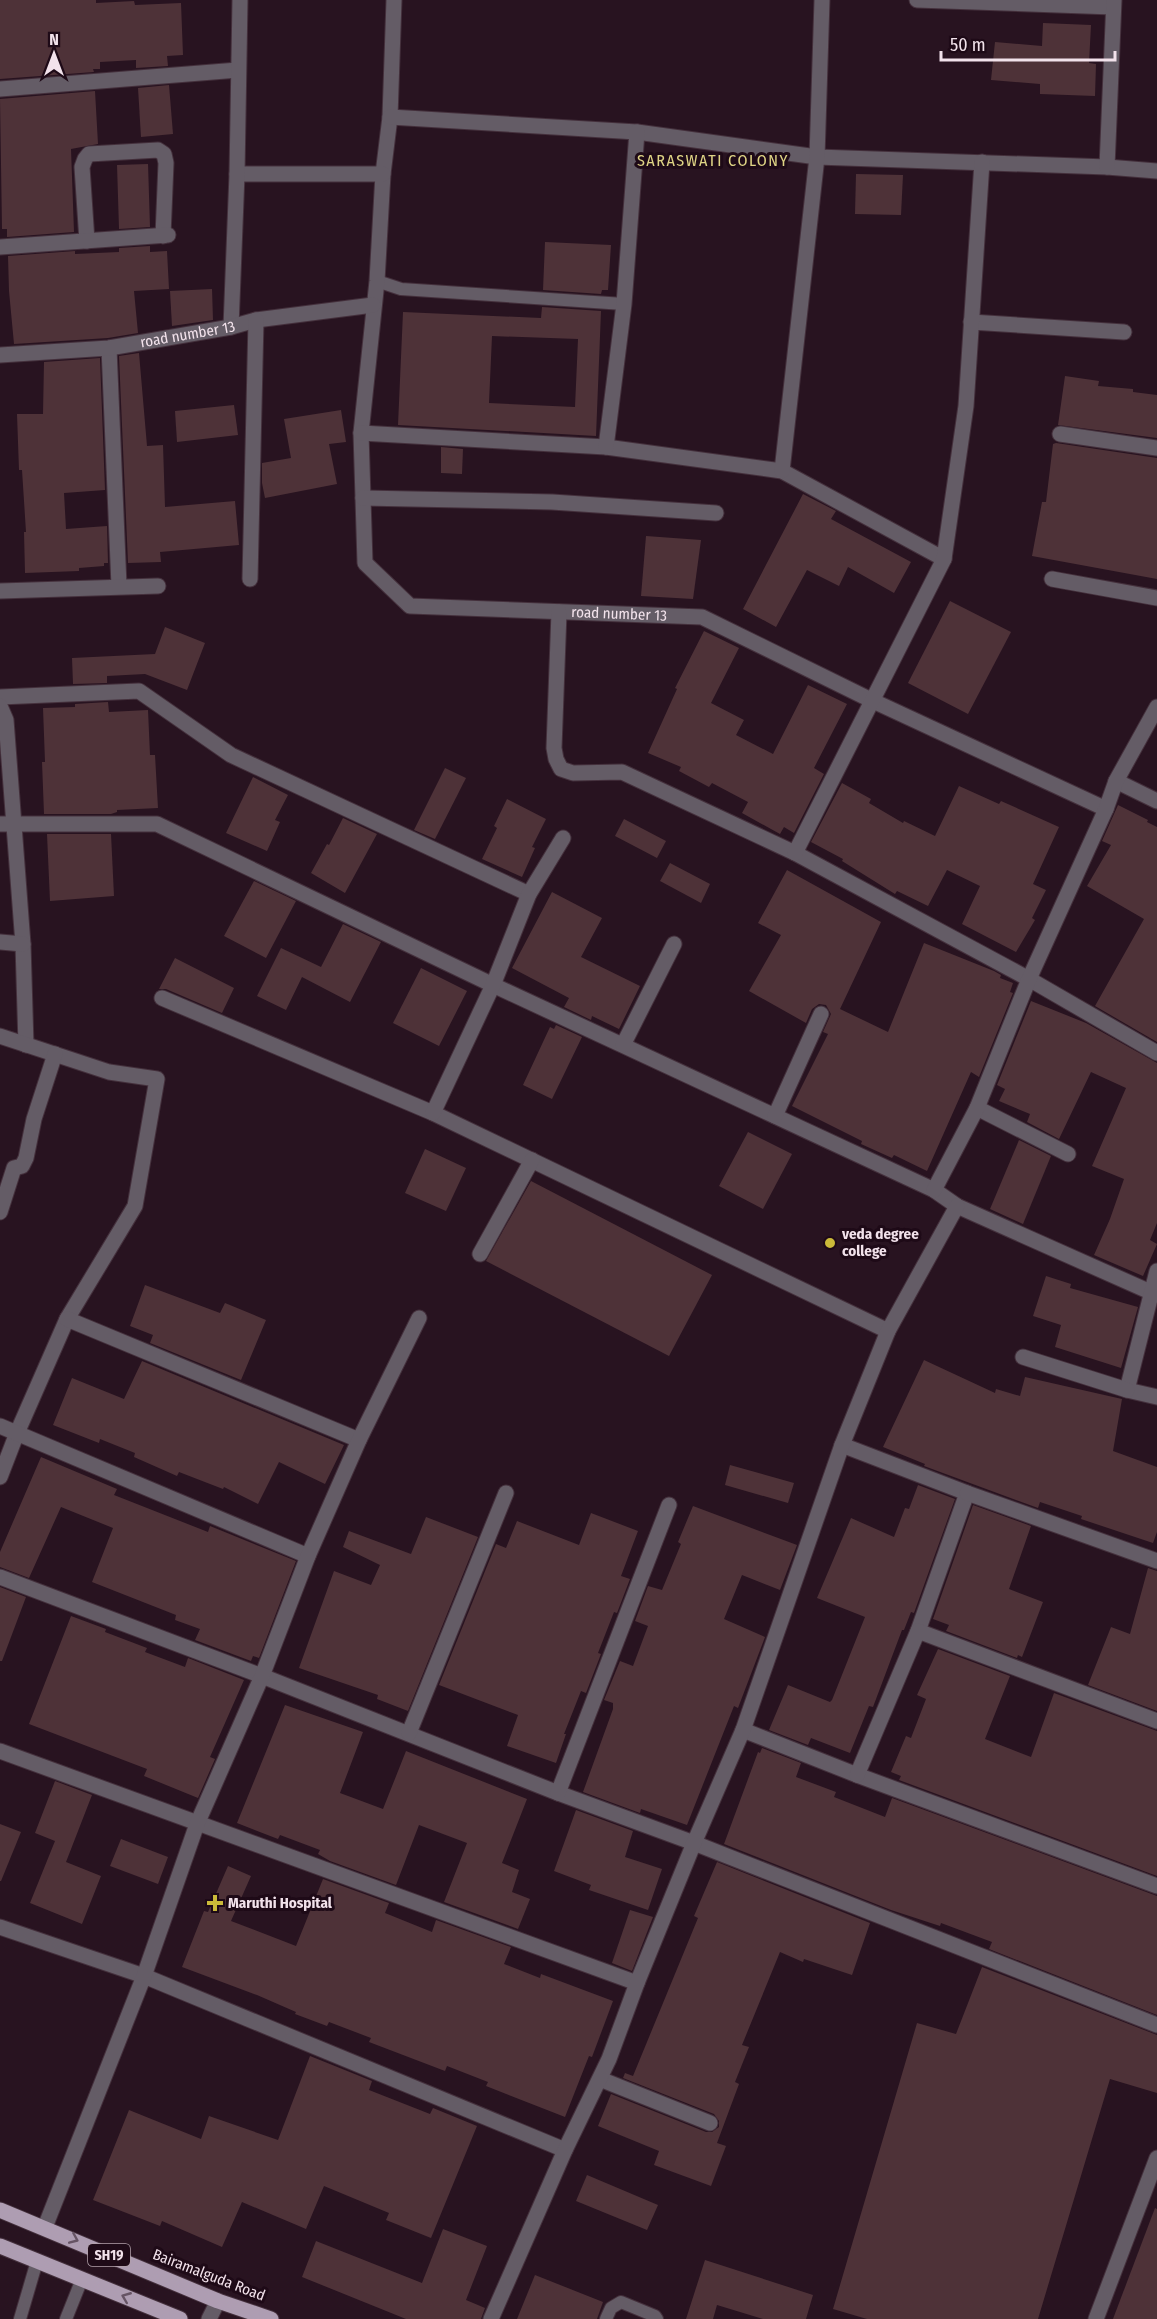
<svg xmlns="http://www.w3.org/2000/svg" width="1157" height="2319" font-family="'Fira Sans Condensed',sans-serif">
<style>
.building{fill:#4e3238;fill-rule:evenodd}
.lines{fill:none;stroke-linecap:round;stroke-linejoin:round}
.service-casing{stroke:#44303c;stroke-width:14}
.minor-casing{stroke:#44303c;stroke-width:17}
.tertiary-casing{stroke:#44303c;stroke-width:17}
.primary-casing{stroke:#44303c;stroke-width:17}
.service{stroke:#645c66;stroke-width:12}
.minor{stroke:#645c66;stroke-width:15}
.tertiary{stroke:#645c66;stroke-width:15}
.primary{stroke:#ae9db2;stroke-width:15}
.oneway{stroke:#665464}
.poi-dot{fill:#cbba39;stroke:#1e0a17;stroke-width:2}
.labels{text-anchor:middle;dominant-baseline:central;stroke-width:6;stroke-linejoin:round;paint-order:stroke}
.shield{fill:#1e0a17;stroke:#b2a1ab;stroke-width:1.5}
.shield-label{font-size:14px;font-weight:bold;fill:#f2e2eb}
.street-label{font-size:15px;fill:#f2e2eb;stroke:#1e0a17}
.poi-label{font-size:15px;font-weight:bold;fill:#f2e2eb;stroke:#1e0a17;text-anchor:start}
.neighbourhood-label{font-size:16px;letter-spacing:1.5px;fill:#dfd485;stroke:#1e0a17}
</style>
<rect width="100%" height="100%" fill="#281320"/>
<g class="building">
<path d="M0 0H96V3L134 1 135 5 181 3 183 55 167 56 168 66 136 68V60L100 62V69H93L94 72 0 79Z"/>
<path d="M1043 23 1091 25 1089 63 1096 64 1095 96 1040 94V84L991 80 995 42 1042 46Z"/>
<path d="M169 85 173 134 141 137 138 88Z"/>
<path d="M95 91 98 144 71 149 74 232 7 237V229H2L0 99Z"/>
<path d="M148 164 150 227 119 229 117 165Z"/>
<path d="M856 174 903 175 901 215 855 214Z"/>
<path d="M545 242 611 245 608 290H602L601 294 543 290Z"/>
<path d="M150 246V252L167 251 169 289 134 291 138 333 108 338 14 344 9 291 8 256 75 251V254L119 252V248Z"/>
<path d="M212 289 213 320 172 326 170 291Z"/>
<path d="M542 307 601 311 596 436 398 425 403 312 541 318ZM492 336 578 339 575 407 489 403Z"/>
<path d="M139 353 147 446 163 445 165 507 235 501 239 545 160 552 161 562 128 563 119 356Z"/>
<path d="M100 358 105 490 64 493 66 529 107 526 108 563H104V566L79 568V571L25 573 24 532H26L22 470H19L17 414H43L44 362Z"/>
<path d="M1065 376 1099 381 1098 386 1133 389V392L1157 395V438L1058 425Z"/>
<path d="M234 405 238 435 177 442 175 411Z"/>
<path d="M341 410 346 442 329 444 337 484 265 498 262 483V463L291 458 284 419Z"/>
<path d="M1056 443 1157 458V579L1032 556 1042 502H1046L1053 444Z"/>
<path d="M441 447 463 449 462 474 441 473Z"/>
<path d="M803 494 836 511 831 519 911 562 894 593 848 567 839 586 807 570 776 627 743 609Z"/>
<path d="M646 536 701 540 693 599 641 596Z"/>
<path d="M950 601 1011 632 968 714 908 683Z"/>
<path d="M165 627 205 643 187 690 145 674 107 676V683L73 684 72 658 155 654Z"/>
<path d="M704 631 739 648 711 703 744 720 736 735 773 754 808 685 847 704 814 768 824 774 794 833 784 827 780 834 742 813 748 802 712 783 709 787 679 771 681 767 648 753 677 689 675 688Z"/>
<path d="M108 702 109 712 148 710 150 755H155L158 808 117 810V812L111 814H44L42 762H45L43 708 75 707V704Z"/>
<path d="M445 768 466 778 435 839 414 830Z"/>
<path d="M253 777 288 795 275 820 280 822 267 851 226 833Z"/>
<path d="M842 783 871 799 869 803 903 823 904 821 935 836 959 786 999 804 1001 801 1059 827 1033 884 1046 890 1032 918 1035 920 1016 952 962 924 980 886 947 870 928 906 897 891 895 894 842 861 843 859 811 842Z"/>
<path d="M507 799 546 819 532 847 535 848 522 877 482 859 497 828 494 826Z"/>
<path d="M1118 805 1148 820 1147 822 1157 827V1042L1095 1006 1144 919 1087 886 1111 845 1102 841Z"/>
<path d="M343 818 377 834 345 893 311 873 327 844 329 845Z"/>
<path d="M624 819 666 841 657 858 615 836Z"/>
<path d="M47 834H111L114 896 50 901Z"/>
<path d="M670 863 710 884 701 903 660 881Z"/>
<path d="M787 870 881 922 840 1009 888 1032 924 943 994 971 1001 975 1000 978 1013 983 1010 992 1013 993 979 1077 971 1072 927 1171 894 1155 892 1158 861 1144 862 1141 792 1106 828 1034 823 1032 831 1014 826 1005 819 1004 812 1009 806 1023 749 991 781 935 758 923Z"/>
<path d="M254 881 296 901 266 958 224 936Z"/>
<path d="M552 892 602 918 581 957 640 986 619 1029 592 1016 591 1020 564 1007 569 998 512 968Z"/>
<path d="M343 924 381 942 350 1002 302 977 286 1010 257 996 281 948 321 967Z"/>
<path d="M175 958 234 988 222 1013 166 989H159Z"/>
<path d="M421 968 467 991 439 1046 393 1023Z"/>
<path d="M1031 1001 1086 1023 1157 1063V1223L1150 1240 1157 1244 1143 1276 1094 1255 1110 1219 1124 1179 1092 1166 1126 1088 1091 1072 1059 1139 1027 1122 1030 1114 999 1101 1005 1089 997 1085Z"/>
<path d="M556 1025 582 1037 552 1099 523 1085 550 1027 554 1029Z"/>
<path d="M748 1132 792 1154 763 1209 719 1186Z"/>
<path d="M1019 1140 1051 1156 1023 1224 990 1209Z"/>
<path d="M425 1149 466 1168 446 1211 405 1193Z"/>
<path d="M531 1181 712 1275 669 1356 486 1261Z"/>
<path d="M1046 1276 1071 1284 1070 1288 1138 1307 1121 1368 1055 1347 1061 1325 1033 1316Z"/>
<path d="M145 1285 220 1313 225 1303 266 1320 241 1380 150 1343 153 1335 130 1326Z"/>
<path d="M924 1360 995 1393 996 1389 1020 1396 1025 1377 1122 1399 1113 1451 1157 1467V1532L1153 1543 1081 1519 1082 1516 1040 1502 1038 1508 924 1466 925 1464 883 1447Z"/>
<path d="M142 1361 344 1445 325 1484 279 1462 258 1504 224 1487 223 1489 179 1472 177 1476 134 1457 135 1453 100 1439 99 1443 53 1425 72 1378 124 1399Z"/>
<path d="M41 1457 117 1489 114 1495 208 1532 210 1526 296 1561 259 1658 253 1656 251 1661 195 1640 200 1629 175 1620 176 1615 92 1582 113 1528 61 1507 29 1578 0 1567V1552Z"/>
<path d="M730 1465 794 1483 788 1503 725 1485Z"/>
<path d="M918 1485 955 1499 914 1613 911 1612 904 1630H902L873 1707 869 1706 850 1753 811 1738 808 1745 769 1730 788 1685 830 1702 832 1700 865 1617 817 1598 851 1518 894 1537 905 1508 909 1509Z"/>
<path d="M973 1505 1031 1526 1009 1589 1043 1602 1022 1657 1018 1655 1017 1658 946 1631 949 1625 933 1619Z"/>
<path d="M693 1506 797 1545 780 1590 742 1575 724 1619 765 1637 738 1708 734 1706 687 1825 641 1809 640 1813 583 1792 613 1709V1703L604 1700 620 1661 633 1666 648 1626 635 1621 648 1586 662 1590 681 1544 678 1542Z"/>
<path d="M591 1513 638 1531 621 1576 630 1579 617 1613 614 1612 598 1653 601 1654 586 1693 581 1691 564 1734H566L556 1763 507 1746 518 1715 439 1685 496 1544 506 1548 517 1521 579 1545Z"/>
<path d="M426 1517 478 1537 408 1711 377 1699 378 1695 299 1668 334 1571 371 1585 380 1565 343 1547 349 1531 411 1554Z"/>
<path d="M1148 1568 1157 1571V1711L1088 1685 1111 1627 1130 1634Z"/>
<path d="M0 1587 26 1597 2 1661H0Z"/>
<path d="M71 1616 106 1629 105 1632 147 1648 145 1652 185 1667 188 1658 244 1680 210 1757 215 1759 198 1798 144 1776 147 1769 29 1724Z"/>
<path d="M938 1649 1010 1676 985 1739 1031 1757 1054 1693 1157 1731V1876L899 1780 901 1776 891 1772 906 1736 911 1738 926 1699 917 1695Z"/>
<path d="M285 1705 363 1732 340 1793 383 1809 406 1751 527 1799 502 1863 519 1870 512 1892 530 1899 518 1929 444 1902 467 1843 419 1825 396 1885 330 1861 318 1854 320 1850 280 1835 278 1839 237 1823Z"/>
<path d="M762 1748 801 1763 796 1777 836 1792 834 1797 885 1817 892 1798 1157 1896V2015L989 1949 992 1942 941 1923 940 1926 891 1910 724 1844 758 1752 760 1753Z"/>
<path d="M55 1781 92 1795 66 1862 101 1876 82 1924 30 1903 55 1841 35 1833Z"/>
<path d="M576 1810 633 1831 625 1857 662 1869 648 1910 589 1890 591 1885 554 1871Z"/>
<path d="M0 1824 21 1832 1 1881H0Z"/>
<path d="M121 1839 168 1857 158 1884 110 1866Z"/>
<path d="M717 1862 870 1923 852 1975 804 1959 803 1962 780 1952 742 2045 749 2047 735 2082 739 2084 717 2143 726 2146 711 2186 654 2165 659 2151 598 2126 611 2094 706 2132H712L719 2127V2121L714 2114 623 2078 625 2073 633 2076 698 1918 694 1916Z"/>
<path d="M228 1866 251 1876 231 1921 296 1946 323 1879 389 1903 385 1913 432 1932 436 1920 511 1947 504 1964 540 1978 541 1974 613 2001 592 2057 589 2056 565 2117 486 2086 488 2082 447 2066 445 2071 369 2042 371 2038 329 2022 327 2026 295 2014 296 2012 257 1995 182 1967 204 1911 208 1912Z"/>
<path d="M630 1910 653 1917 632 1971 612 1963Z"/>
<path d="M982 1967 1157 2035V2093L1110 2079 1038 2319H867L833 2309 917 2023 956 2034Z"/>
<path d="M310 2056 372 2081 369 2090 430 2114 433 2108 477 2126 431 2238 386 2220 389 2213 324 2186 306 2229 242 2202 222 2247 162 2221 160 2226 93 2200 129 2110 201 2139 209 2116 278 2140Z"/>
<path d="M587 2175 658 2205 647 2230 576 2201Z"/>
<path d="M1155 2208 1157 2209V2319H1113Z"/>
<path d="M443 2229 487 2246 466 2300 485 2308 481 2319H406L302 2277 316 2241 422 2283Z"/>
<path d="M705 2260 813 2295 806 2319H763L717 2305 713 2319H686Z"/>
<path d="M535 2275 603 2302 597 2319H517Z"/>
</g>
<g class="lines">
<defs>
<g id="service">
<path d="M377 281 401 289 624 304"/>
<path d="M20 2319 37 2261"/>
<path d="M66 2319 82 2279"/>
<path d="M606 2319 611 2308 621 2302 655 2316 657 2319"/>
</g>
<g id="minor">
<path id="s1" d="M394 0 390 117 383 174 377 281 361 433 365 563 410 606 702 617 871 700 1106 809"/>
<path d="M917 0 1113 7"/>
<path d="M0 89 238 70"/>
<path d="M390 117 637 132 817 157 1107 167 1157 171"/>
<path d="M1107 167 1114 0"/>
<path d="M237 174H383"/>
<path d="M87 241 82 167 85 159 89 154 158 150 164 154 166 163 163 236"/>
<path d="M0 247 168 235"/>
<path d="M971 322 1124 332"/>
<path d="M231 327 237 174 240 0"/>
<path d="M109 348 119 586"/>
<path id="s2" d="M0 355 109 348 231 327 256 320 373 305"/>
<path d="M361 433 606 447 782 471 944 559"/>
<path d="M1060 434 1157 448"/>
<path d="M606 447 624 304 637 132"/>
<path d="M782 471 817 157 822 0"/>
<path d="M363 498 552 502 716 513"/>
<path d="M250 579 256 320"/>
<path d="M1052 579 1157 598"/>
<path d="M0 591 158 586"/>
<path d="M559 612 554 748 556 759 561 769 573 773 622 772 795 853 1029 979 1157 1053"/>
<path d="M0 697 139 691 231 755 529 894"/>
<path d="M0 706 6 720 23 944 26 1045"/>
<path d="M1116 781 1157 801"/>
<path d="M0 824H157L493 985 934 1190 957 1206 1157 1295"/>
<path d="M795 853 944 559 966 406 982 162"/>
<path d="M0 942 23 944"/>
<path d="M162 998 433 1113 888 1331"/>
<path d="M0 1036 109 1072 157 1079 135 1206 67 1319 17 1433 0 1477"/>
<path d="M623 1045 674 944"/>
<path d="M977 1108 1068 1154"/>
<path d="M433 1113 493 985 529 894 563 838"/>
<path d="M775 1116 821 1014"/>
<path d="M934 1190 977 1108 1029 979 1106 809 1116 781 1157 707"/>
<path d="M0 1212 14 1168 22 1166 26 1158 34 1119 55 1054"/>
<path d="M480 1254 532 1160"/>
<path d="M1157 1271 1127 1390 1157 1397"/>
<path d="M67 1319 359 1440"/>
<path d="M1023 1357 1127 1390"/>
<path d="M0 1426 308 1556"/>
<path d="M842 1445 967 1493 918 1631"/>
<path d="M967 1493 1157 1561"/>
<path d="M0 1577 262 1676 558 1793 694 1843 1157 2025"/>
<path d="M743 1730 857 1775 1157 1886"/>
<path d="M409 1733 506 1493"/>
<path d="M0 1751 637 1983"/>
<path d="M857 1775 918 1631 1157 1721"/>
<path d="M558 1793 669 1505"/>
<path d="M0 1927 144 1976 565 2150"/>
<path d="M600 2079 710 2123"/>
<path d="M45 2227 144 1976 197 1824 262 1676 308 1556 359 1440 419 1318"/>
<path d="M491 2319 565 2150 609 2059 637 1983 694 1843 743 1730 842 1445 888 1331 957 1206"/>
<path d="M1096 2319 1157 2158"/>
</g>
<path id="tertiary" d="M209 2319 218 2301"/>
<g id="primary">
<path d="M0 2210 218 2301 271 2319"/>
<path d="M0 2246 180 2319"/>
</g>
</defs>
<use href="#service" class="service-casing"/>
<use href="#minor" class="minor-casing"/>
<use href="#tertiary" class="tertiary-casing"/>
<use href="#primary" class="primary-casing"/>
<use href="#service" class="service"/>
<use href="#minor" class="minor"/>
<use href="#tertiary" class="tertiary"/>
<use href="#primary" class="primary"/>
</g>
<defs><path id="oneway-chevron" d="M-2-3.5L2.5 0L-2 3.5" fill="none" stroke-width="1.6" stroke-linecap="round" stroke-linejoin="round" transform="scale(1.5)"/></defs>
<g class="oneway">
<use href="#oneway-chevron" transform="translate(74 2239) rotate(23)"/>
<use href="#oneway-chevron" transform="translate(126 2297) rotate(-158)"/>
</g>
<g class="poi-dot">
<circle cx="830" cy="1243" r="6"/>
<path d="M212 1894h6v6h6v6h-6v6h-6v-6h-6v-6h6z"/>
</g>
<g class="labels">
<rect class="shield" x="88" y="2244" width="42" height="22" rx="4.5"/>
<g class="shield-label">
<text x="109" y="2255">SH19</text>
</g>
<g class="street-label">
<text stroke="none"><textPath href="#s2" startOffset="189">road number 13</textPath></text>
<text stroke="none"><textPath href="#s1" startOffset="836">road number 13</textPath></text>
<text transform="translate(209 2275) rotate(21)">Bairamalguda Road</text>
</g>
<g class="poi-label">
<text x="842" y="1234">veda degree<tspan x="842" dy="17">college</tspan></text>
<text x="228" y="1903">Maruthi Hospital</text>
</g>
<g class="neighbourhood-label">
<text x="713" y="160">SARASWATI COLONY</text>
</g>
</g>
<g transform="translate(54 54)" stroke="#1e0a17" stroke-width="4.5" paint-order="stroke">
<path d="M0-4.5L10 22L0 15L-10 22Z" fill="#f2e2eb"/>
<text y="-9" font-size="16" font-weight="bold" text-anchor="middle" fill="#f2e2eb">N</text>
</g>
<path d="M941 51v9h174v-9" fill="none" stroke="#f2e2eb" stroke-width="3"/>
<text x="950" y="51" font-size="18" fill="#f2e2eb" stroke="#1e0a17" stroke-width="4.5" paint-order="stroke">50 m</text>
</svg>
